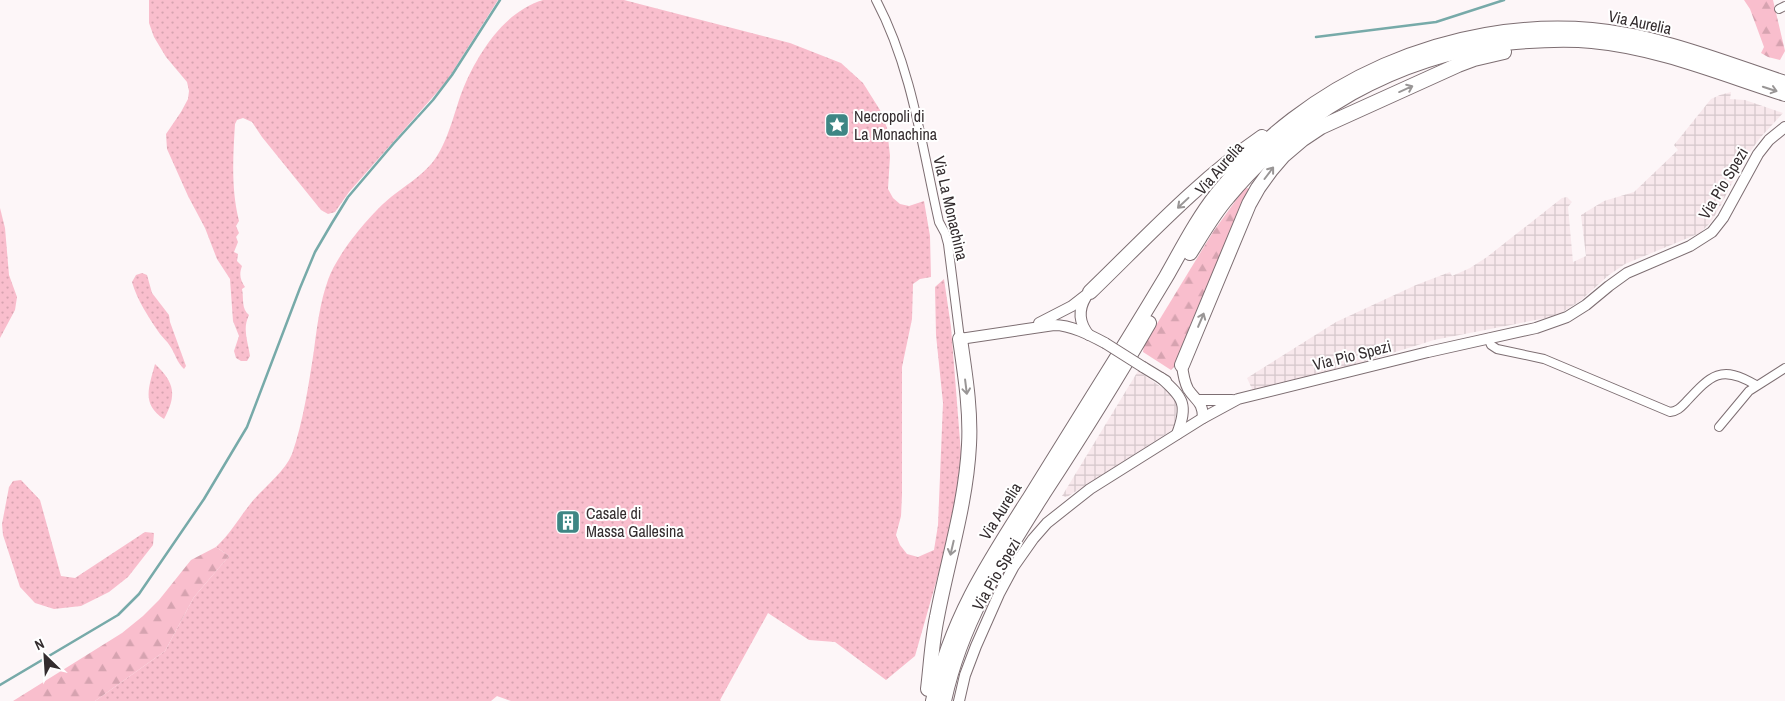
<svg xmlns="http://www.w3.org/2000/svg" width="1785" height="701" font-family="'Archivo Narrow',sans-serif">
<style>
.industrial{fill:url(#industrial-grid)}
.grass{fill:url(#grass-dots)}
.forest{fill:url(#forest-firs)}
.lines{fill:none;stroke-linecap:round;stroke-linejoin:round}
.stream{stroke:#77aaa9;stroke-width:2.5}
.street-casing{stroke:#7d6e72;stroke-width:10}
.secondary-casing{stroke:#7d6e72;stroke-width:12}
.highway-casing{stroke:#7d6e72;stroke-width:16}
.street{stroke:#fff;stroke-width:8}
.secondary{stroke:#fff;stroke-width:10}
.highway{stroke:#fff;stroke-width:14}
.secondary-bridge-casing{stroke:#7d6e72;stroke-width:12;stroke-linecap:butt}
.secondary-bridge{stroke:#fff;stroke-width:10}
.oneway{stroke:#999696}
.labels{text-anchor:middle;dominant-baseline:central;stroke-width:4;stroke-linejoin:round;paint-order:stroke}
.street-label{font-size:16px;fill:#332c2e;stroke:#fff}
.poi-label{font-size:16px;fill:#332c2e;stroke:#fff;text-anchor:start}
</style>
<defs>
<pattern id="industrial-grid" width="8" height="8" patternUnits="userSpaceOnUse" patternTransform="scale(1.25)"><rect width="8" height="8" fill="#f8e8ec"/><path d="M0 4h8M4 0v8" fill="none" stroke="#d5c7cb"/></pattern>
<pattern id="grass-dots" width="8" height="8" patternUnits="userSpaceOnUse" patternTransform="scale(1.25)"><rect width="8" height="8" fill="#f9becd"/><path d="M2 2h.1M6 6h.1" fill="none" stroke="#d6a3b0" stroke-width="1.8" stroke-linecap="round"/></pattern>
<pattern id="forest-firs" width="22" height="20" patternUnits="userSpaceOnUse" patternTransform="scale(1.25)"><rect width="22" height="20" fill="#f9becd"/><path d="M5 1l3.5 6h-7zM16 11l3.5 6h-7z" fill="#d6a3b0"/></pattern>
</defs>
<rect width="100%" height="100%" fill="#fdf6f8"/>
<g class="industrial">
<path d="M1731 92 1730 99 1745 100 1783 113 1760 138 1742 163 1721 205 1711 222 1700 233 1625 264 1609 275 1580 301 1561 313 1546 318 1434 340 1344 368 1253 391 1247 378 1336 322 1416 285 1450 272 1452 276 1470 268 1487 257 1562 198 1567 197 1572 202 1568 207 1573 262 1586 256 1581 215 1604 201 1634 192 1678 150 1674 145 1711 99 1720 95Z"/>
<path d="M1138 371 1167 391 1175 399 1177 407 1174 427 1169 432 1067 497 1062 496Z"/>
</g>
<g class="grass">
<path d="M149 0H498L446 82 349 192 335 212 328 214 321 210 262 137 252 122 243 118 237 120 235 124C233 157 231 189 239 221L236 226 239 233 236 237 238 242 234 252 238 254 237 261 242 266C239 274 240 280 245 287L242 289C244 299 241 309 249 315 242 329 248 342 250 356L247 361H241L236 358 234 351 239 336 233 321 230 279 217 259 205 228 188 196 167 149 166 134 181 112 188 99 189 91 187 82 166 57 154 37 149 23Z"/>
<path d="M543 0H624L790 43 841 63 863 83 880 110 887 128 890 156 888 189 893 198 900 204 909 206 924 201 930 236 931 277 920 279 913 284 912 319 902 367V495L901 516 896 535 900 545 907 554 918 557 934 550 938 525 943 403 936 335 935 287 944 279 951 327 962 466 948 540 915 656 886 680 835 642 809 640 768 613 720 700 721 701H511L497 696 491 701H95L165 651 194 597 229 556 216 547C230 534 239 518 251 503 264 487 284 473 292 454 303 423 309 383 314 350 317 327 320 302 328 280 337 254 370 214 391 197 405 186 420 177 432 163 446 146 453 118 460 97 474 59 502 12 543 0Z"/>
<path d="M0 208 5 228 9 275 17 297 15 310 0 338Z"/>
<path d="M142 273 147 275 152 293 169 315 170 322 186 366 184 369C177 363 175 353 170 346 167 341 163 338 160 334 149 318 137 300 132 282L136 275Z"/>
<path d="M155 364C175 383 177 395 164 419 141 404 149 387 155 364Z"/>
<path d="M21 480 40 500 61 576 75 578 145 532 154 533 153 545 128 577 109 592 81 606 54 609 35 603 20 587 3 535 2 524 9 487 13 481Z"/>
</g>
<g class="forest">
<path d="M1744 0H1773L1785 51 1780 60 1768 57 1761 53 1764 47 1750 9Z"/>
<path d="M1248 188 1251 193 1175 366 1171 370 1143 352 1144 345 1213 232 1244 189Z"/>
<path d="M216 547 229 556 194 597 165 651 95 701H13L122 633 143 616 159 600 191 560Z"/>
</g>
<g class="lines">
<g class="stream">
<path d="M1316 37 1436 22 1504 0"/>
<path d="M0 685 118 615 139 594 204 499 247 427 300 288 315 252 332 223 348 197 394 143 433 100 452 75 500 0"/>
</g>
<defs>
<g id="street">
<path d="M876 0C912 68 922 147 939 222L945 233 948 244 960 339"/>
<path d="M1779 9 1785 6"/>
<path d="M1488 338 1491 345 1497 349 1544 359 1670 412C1678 411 1681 407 1686 402 1711 375 1721 364 1756 385"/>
<path d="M1719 427 1749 391 1785 368"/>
</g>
<g id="secondary">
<path d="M1086 297C1078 310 1079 323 1089 335"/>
<path d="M1039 323 1072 306 1090 292"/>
<path d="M960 339 1054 325C1071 325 1090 335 1105 343"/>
<path d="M1182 365C1183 374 1184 381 1188 389 1196 401 1203 402 1203 418"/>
<path d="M1143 367 1166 381"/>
<path d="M1161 378C1184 398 1188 405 1177 434"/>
<path d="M1198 400H1232"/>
<path d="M959 701 965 675 976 646 999 594 1014 566 1033 539 1047 523 1090 489 1203 418 1238 399 1428 352 1536 328 1567 317 1586 305 1609 286 1627 273 1690 246 1712 232 1723 218 1758 154 1769 140 1785 127"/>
</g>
<g id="highway">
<path d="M1190 253C1202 234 1213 214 1228 197 1300 111 1394 57 1505 43 1535 40 1563 38 1592 41 1658 47 1722 74 1785 94"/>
<path d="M1090 292C1145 239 1198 181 1262 137"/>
<path d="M1182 365 1249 204 1258 188 1271 170 1283 156 1303 139 1321 127 1458 65 1474 59 1504 52"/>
<path d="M928 689C931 665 932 640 937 617 948 559 966 504 969 445 971 410 965 374 960 339"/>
<path d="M933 701C950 622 986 566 1029 499 1050 465 1072 430 1093 396 1118 356 1142 317 1166 277 1182 249 1197 219 1217 194 1305 82 1450 18 1592 30 1658 36 1722 62 1785 83"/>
<path d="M944 701C961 621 1002 559 1045 491 1081 436 1116 380 1149 323"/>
</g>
</defs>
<use href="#street" class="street-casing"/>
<use href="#secondary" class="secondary-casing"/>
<use href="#highway" class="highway-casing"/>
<use href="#street" class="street"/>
<use href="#secondary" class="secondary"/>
<use href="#highway" class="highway"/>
<defs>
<path id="secondary-bridge" d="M1105 343 1143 367"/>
</defs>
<use href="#secondary-bridge" class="secondary-bridge-casing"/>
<use href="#secondary-bridge" class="secondary-bridge"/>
</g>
<defs><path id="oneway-shaft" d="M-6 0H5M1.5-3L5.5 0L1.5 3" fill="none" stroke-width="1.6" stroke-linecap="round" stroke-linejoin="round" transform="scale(1.25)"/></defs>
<g class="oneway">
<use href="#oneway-shaft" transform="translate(1406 89) rotate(-24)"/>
<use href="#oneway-shaft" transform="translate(1770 89) rotate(18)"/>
<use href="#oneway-shaft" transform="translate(1269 173) rotate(-53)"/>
<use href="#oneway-shaft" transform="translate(1183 203) rotate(137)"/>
<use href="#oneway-shaft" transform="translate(1201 320) rotate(-67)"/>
<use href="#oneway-shaft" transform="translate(966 387) rotate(83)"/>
<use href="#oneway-shaft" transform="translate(952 548) rotate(103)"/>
</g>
<defs>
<symbol id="sight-square" viewBox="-11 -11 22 22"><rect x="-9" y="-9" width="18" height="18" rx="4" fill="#3e8684" stroke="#fff"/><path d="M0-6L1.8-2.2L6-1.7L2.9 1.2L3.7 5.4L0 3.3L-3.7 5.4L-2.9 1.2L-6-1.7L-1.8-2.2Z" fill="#fff"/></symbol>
<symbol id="building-square" viewBox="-11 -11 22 22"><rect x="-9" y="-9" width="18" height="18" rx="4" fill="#3e8684" stroke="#fff"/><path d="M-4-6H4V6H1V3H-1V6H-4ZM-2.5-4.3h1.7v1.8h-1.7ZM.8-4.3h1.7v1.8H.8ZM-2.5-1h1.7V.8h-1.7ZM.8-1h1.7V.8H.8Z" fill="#fff"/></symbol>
</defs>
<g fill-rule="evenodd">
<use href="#sight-square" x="823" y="111" width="28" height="28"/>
<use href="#building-square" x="554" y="508" width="28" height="28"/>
</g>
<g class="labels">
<g class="street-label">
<text transform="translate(1640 22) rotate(12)">Via Aurelia</text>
<text transform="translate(1219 168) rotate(-49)">Via Aurelia</text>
<text transform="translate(1723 183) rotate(-59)">Via Pio Spezi</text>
<text transform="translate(951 208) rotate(77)">Via La Monachina</text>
<text transform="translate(1352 355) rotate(-14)">Via Pio Spezi</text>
<text transform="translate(1000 511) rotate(-58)">Via Aurelia</text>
<text transform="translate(996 574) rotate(-60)">Via Pio Spezi</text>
</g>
<g class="poi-label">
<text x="854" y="116">Necropoli di<tspan x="854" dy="18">La Monachina</tspan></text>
<text x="586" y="513">Casale di<tspan x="586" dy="18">Massa Gallesina</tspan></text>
</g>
</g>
<g transform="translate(45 656) rotate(335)" stroke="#ffffff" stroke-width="4" paint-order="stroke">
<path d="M0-4L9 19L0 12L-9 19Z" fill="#332c2e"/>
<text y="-8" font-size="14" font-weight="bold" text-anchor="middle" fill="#332c2e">N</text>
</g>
</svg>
